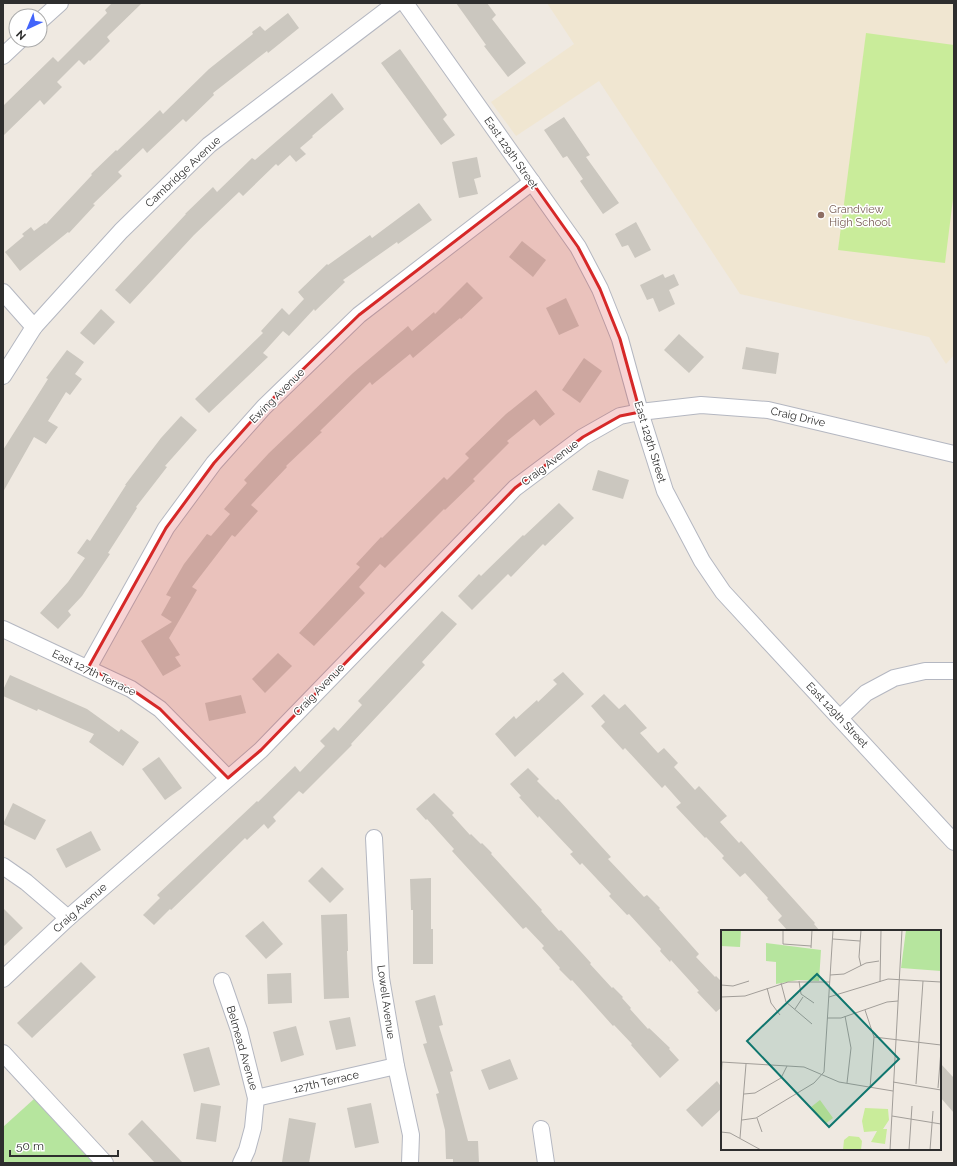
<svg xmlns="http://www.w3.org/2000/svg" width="957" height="1166" font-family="Raleway,sans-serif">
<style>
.education{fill:#f0e6d1}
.green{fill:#b6e59e}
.pitch{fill:#c9ec9a}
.building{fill:#cbc7bf}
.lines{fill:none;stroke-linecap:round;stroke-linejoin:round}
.minor-casing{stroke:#b4b7c1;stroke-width:18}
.minor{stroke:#fff;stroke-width:16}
.marked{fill:#d62828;fill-opacity:0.2;stroke:#d62828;stroke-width:3;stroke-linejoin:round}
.education-dot{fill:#8d6e63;stroke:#fff;stroke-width:1.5}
.labels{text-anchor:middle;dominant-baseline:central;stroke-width:3;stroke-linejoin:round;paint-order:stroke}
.street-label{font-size:11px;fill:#2e2e2e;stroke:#fff}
.education-label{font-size:11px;fill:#785e54;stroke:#fff;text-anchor:start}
.inset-road{fill:none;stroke:#a29e99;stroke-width:1}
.view{fill:#0f766e;fill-opacity:0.15;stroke:#0f766e;stroke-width:2}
.inset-edge{fill:none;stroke:#2e2e2e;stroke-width:2}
</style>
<rect width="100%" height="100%" fill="#efe9e1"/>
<path class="education" d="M547 3H954V355L946 364 929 337 740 294 599 81 516 136 491 102 574 44Z"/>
<path class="green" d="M34 1099 93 1163H3V1127Z"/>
<path class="pitch" d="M866 33 954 45V191L945 263 838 250Z"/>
<g class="building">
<path d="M112 3H142L107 37 110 41 90 61 89 60 84 65 79 60 57 82 62 87 44 105 40 100 3 136V106L53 57 58 62 107 13 105 10Z"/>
<path d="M456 3H487L496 15 492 19 526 63 508 77 484 46 486 45Z"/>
<path d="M288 13 299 28 268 53 267 51 213 93 214 95 186 122 183 119 147 153 143 148 118 172 122 176 93 204 95 205 69 233 68 232 20 271 5 252 24 236 22 234 31 227 34 231 45 223 46 224 92 175 91 174 116 150 117 151 160 110 163 114 209 69 253 34 252 32 260 26 265 31Z"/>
<path d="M400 49 447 115 443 119 455 135 441 145 381 63Z"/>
<path d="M332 93 344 109 312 136 313 137 300 148 306 154 296 162 290 155 278 166 276 164 243 196 239 192 194 235 130 304 115 290 186 214H185L213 187 217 192 252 158 255 160Z"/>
<path d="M564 117 590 155 586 157 619 203 603 214 580 181 583 179 567 156 563 158 544 130Z"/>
<path d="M477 157 481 177 474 179 478 194 459 198 452 162Z"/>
<path d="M419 203 432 220 398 244 397 242 343 280 345 282 315 311 314 309 289 336 283 331 263 353 268 357 209 413 195 399 263 333 261 331 282 308 289 315 304 299 298 292 327 264 328 265 370 235 372 238Z"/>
<path d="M636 222 651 250 635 258 628 245 622 247 615 234Z"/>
<path d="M522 241 546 260 533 277 509 257Z"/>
<path d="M663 274 665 278 674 274 679 285 669 290 675 304 659 312 653 298 647 300 640 285Z"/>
<path d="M467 282 483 298 461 319 460 318 413 358 410 354 372 385 370 382 320 431 322 432 286 466 287 467 251 505 258 511 235 537 232 535 192 587 197 590 169 638 180 655 175 657 181 666 163 676 141 641 172 622 161 615 171 597 166 595 184 564 207 534 211 536 230 514 224 509 247 483 244 480 269 453 353 373 408 326 412 331 434 312 435 314Z"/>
<path d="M566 298 579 326 559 335 546 308Z"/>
<path d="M101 309 115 322 94 345 80 333Z"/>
<path d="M679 334 704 357 689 373 664 350Z"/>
<path d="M746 347 779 353 776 374 742 369Z"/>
<path d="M67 350 84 362 75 374 82 379 70 395 66 392 48 421 58 427 46 444 34 437 3 492V450L48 379 46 378Z"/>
<path d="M584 358 602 371 580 403 562 390Z"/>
<path d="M536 390 555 414 540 426 534 419 507 441 509 443 473 479 475 481 445 510 444 509 385 568 380 564 359 587 365 593 314 646 299 633 360 567 356 564 381 537 382 538 444 477 447 480 469 458 465 454 506 414Z"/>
<path d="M181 416 197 430 165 466 167 467 136 507 137 508 108 553 110 554 82 596 68 611 71 615 58 629 40 613 68 582 85 558 77 553 87 539 90 541 126 485H125L161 438Z"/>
<path d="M598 470 629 480 623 499 592 490Z"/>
<path d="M559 503 574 518 545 546 543 544 511 577 508 574 472 610 458 596 479 574 481 576 523 535 524 536Z"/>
<path d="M442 611 457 624 422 662 425 665 351 744 352 745 303 794 299 791 273 817 276 821 268 829 264 824 247 840 245 838 197 885 171 910 170 909 154 925 143 915 160 898 157 895 257 801 258 802 295 766 300 772 325 746 320 741 334 727 338 731 362 705 358 701Z"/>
<path d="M278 653 292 666 265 693 252 679Z"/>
<path d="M563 672 584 694 515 757 495 734 514 716 516 719 537 700 538 702 557 684 553 680Z"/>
<path d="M10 675 87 709 119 732 121 729 139 742 123 766 89 742 94 734 38 709 37 711 3 696V690Z"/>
<path d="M604 694 619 709 625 704 647 728 640 733 658 753 664 748 678 763 674 767 695 790 699 786 727 816 720 822 739 843 741 841 815 923 814 924 820 931H788L778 920 782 916 767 899 768 898 745 873 740 877 722 858 724 856 706 837 705 838 676 807 681 803 665 785 662 788 625 748 623 750 601 726 605 722 591 706Z"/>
<path d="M241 695 246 713 209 721 205 703Z"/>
<path d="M159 757 182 788 165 800 142 769Z"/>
<path d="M528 768 539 779 537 781 556 800 558 799 611 857 608 859 644 897 647 895 660 908 659 909 699 954 696 957 715 977 716 976 722 982V1007L716 1012 697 992 699 991 671 960 670 962 660 951 661 949 629 914 627 915 609 896 611 894 582 863 580 865 570 854 573 852 539 816 538 818 519 797 521 796 510 784Z"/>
<path d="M434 793 454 813 452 815 470 835 471 834 481 844 482 843 492 853 491 854 542 910 541 911 559 931 561 930 591 963 590 964 612 988 613 987 623 997 622 998 631 1008 630 1009 648 1029 649 1028 670 1048 669 1049 679 1060 660 1078 631 1045 632 1044 614 1025 613 1026 572 980 571 981 559 969 560 968 542 948 544 946 526 927 523 929 452 851 454 849 427 819 426 820 416 809Z"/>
<path d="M13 803 46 820 35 840 3 824Z"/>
<path d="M91 831 101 850 66 868 56 849Z"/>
<path d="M322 867 344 889 330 903 308 881Z"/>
<path d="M431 878V929H433V964H413V910H411L410 879Z"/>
<path d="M3 908 23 928 3 947Z"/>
<path d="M347 914 348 951H347L349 998 324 999 321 915Z"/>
<path d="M263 921 283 944 266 959 245 936Z"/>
<path d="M81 962 96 977 32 1038 17 1023Z"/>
<path d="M291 973 292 1003 268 1004 267 974Z"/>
<path d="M435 995 443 1025 439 1026 453 1071 450 1072 468 1141H478L479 1163H453V1159H446L445 1130 436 1094 439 1093 423 1044 427 1043 415 1001Z"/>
<path d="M350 1017 356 1046 336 1050 329 1021Z"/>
<path d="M296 1026 304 1055 281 1062 273 1032Z"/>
<path d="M209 1047 220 1085 194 1092 183 1054Z"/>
<path d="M510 1059 518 1079 489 1090 481 1070Z"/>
<path d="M940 1063 954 1078V1113L940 1097Z"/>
<path d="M717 1081 722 1088V1108L702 1127 686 1110Z"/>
<path d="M201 1103 221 1106 216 1142 196 1139Z"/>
<path d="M371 1103 379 1143 355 1148 347 1108Z"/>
<path d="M289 1118 316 1123 309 1163 282 1162Z"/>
<path d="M142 1120 183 1163H155L128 1134Z"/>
</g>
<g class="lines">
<defs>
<g id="minor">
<path d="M405 3 578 247 600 289 620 339 640 412 665 491 702 561 723 592 954 842"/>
<path d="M40 21 60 3"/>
<path d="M3 56 20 40"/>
<path d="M3 292 34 327"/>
<path d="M3 376 34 327 121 231 209 145 396 3"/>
<path d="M3 629 131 689 160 709 228 778"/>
<path d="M88 668 166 528 214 463 264 407 359 315 532 182"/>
<path d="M840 718 866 693 894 678 925 671H954"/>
<path d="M374 838 381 978 396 1066 411 1135 410 1163"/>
<path d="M3 866 26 882 68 918"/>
<path d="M3 979 68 918 261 750 515 488 583 437 620 416 640 412 701 405 768 410 954 454"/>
<path d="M222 981 239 1030 256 1098 253 1128 247 1150 241 1163"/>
<path d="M3 1053 105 1163"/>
<path d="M256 1098 396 1066"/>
<path d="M541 1129 546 1163"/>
</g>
</defs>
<use href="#minor" class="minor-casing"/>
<use href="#minor" class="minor"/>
</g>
<path class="marked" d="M532 182 578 247 600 289 620 339 640 412 620 416 583 437 515 488 261 750 228 778 160 709 131 689 88 668 166 528 214 463 264 407 359 315Z"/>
<circle class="education-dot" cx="821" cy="215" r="4"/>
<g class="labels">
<g class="street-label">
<text transform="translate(511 153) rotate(55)">East 129th Street</text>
<text transform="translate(183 172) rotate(-43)">Cambridge Avenue</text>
<text transform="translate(277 396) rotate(-45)">Ewing Avenue</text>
<text transform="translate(798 417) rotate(13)">Craig Drive</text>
<text transform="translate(650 442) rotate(73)">East 129th Street</text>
<text transform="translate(550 463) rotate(-37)">Craig Avenue</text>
<text transform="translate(94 673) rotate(26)">East 127th Terrace</text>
<text transform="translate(319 690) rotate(-46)">Craig Avenue</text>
<text transform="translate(837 715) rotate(47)">East 129th Street</text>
<text transform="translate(80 908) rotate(-42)">Craig Avenue</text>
<text transform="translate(386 1002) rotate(82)">Lowell Avenue</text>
<text transform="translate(242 1048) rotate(74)">Belmead Avenue</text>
<text transform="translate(326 1082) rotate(-13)">127th Terrace</text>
</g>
<g class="education-label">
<text x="829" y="209">Grandview<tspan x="829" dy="13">High School</tspan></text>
</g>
</g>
<g transform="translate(721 930)">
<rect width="220" height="220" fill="#efe9e1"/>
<path d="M0 0H20L19 17 0 16ZM185 0H220V41L180 38ZM45 13 100 20 98 51 77 50 55 54V32L45 31Z" fill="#b6e59e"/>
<path d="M99 170 112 188 104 194 90 177ZM144 178 167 179 168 190 162 199H166L164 214 150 212 156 201 143 202 141 191ZM128 206 138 207 141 211 140 220H122L123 210Z" fill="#c9ec9a"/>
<path class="inset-road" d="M62 0V14L90 16M140 0 138 27 140 36M112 9 139 11M90 18 91 0M109 45 123 44 145 33 158 31M78 51 80 64 93 73M159 52 160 0M60 53 65 72 91 94M0 55 12 56 28 51M46 58 50 73 59 85M0 67 24 66 67 52H109M108 67 167 49 220 52M74 79 82 67M144 80 153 107 149 158M124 86 130 118 126 153M106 88H120L166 72 177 71M153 107 220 115M0 132 83 137 118 152 172 161M0 150 1 132M172 152 220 160M195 154 202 51M217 158 220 120M23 164 34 163 60 148 66 136M171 186 220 194M36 188 41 202M21 190 35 188 93 153 103 142 112 0M0 202 9 203 40 220M19 208 25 134M169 220 181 0M188 220 191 176M209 220 212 181"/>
<path class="view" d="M96 44 178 129 108 197 26 111Z"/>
<rect width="220" height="220" class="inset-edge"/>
</g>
<rect width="957" height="1166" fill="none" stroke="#2e2e2e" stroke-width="8"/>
<g transform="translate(28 28) rotate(224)"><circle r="19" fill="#ffffff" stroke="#ababab"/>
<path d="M0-3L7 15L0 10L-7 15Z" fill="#4264fb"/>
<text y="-6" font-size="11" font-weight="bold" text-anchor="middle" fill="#2e2e2e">N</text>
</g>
<path d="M10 1150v6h108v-6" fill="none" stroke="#2e2e2e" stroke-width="2"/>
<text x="16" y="1150" font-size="12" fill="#2e2e2e" stroke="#ffffff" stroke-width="3" paint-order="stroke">50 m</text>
</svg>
